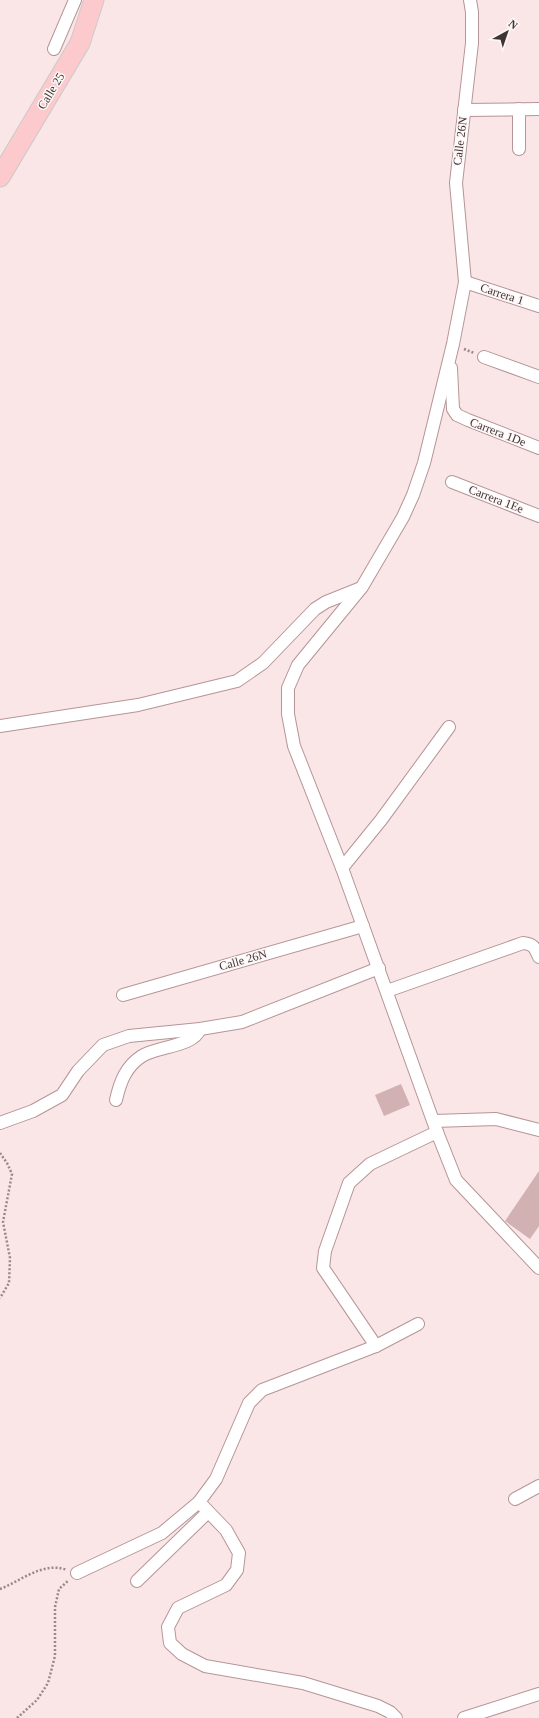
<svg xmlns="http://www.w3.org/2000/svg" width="539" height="1718" font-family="Georgia,serif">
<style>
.building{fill:#d2b1b3}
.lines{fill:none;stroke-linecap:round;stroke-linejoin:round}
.minor-casing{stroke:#b59597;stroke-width:14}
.primary-casing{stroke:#cdcaca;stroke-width:21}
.path{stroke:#998889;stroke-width:2.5;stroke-dasharray:2 2;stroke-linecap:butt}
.minor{stroke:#fff;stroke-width:12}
.primary{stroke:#fcc9cd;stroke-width:19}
.labels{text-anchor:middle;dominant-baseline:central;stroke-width:3;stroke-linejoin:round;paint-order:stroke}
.street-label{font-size:12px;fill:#403333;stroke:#fef7f7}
</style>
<rect width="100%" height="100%" fill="#fbe6e7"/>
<g class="building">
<path d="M401 1084 410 1105 384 1116 375 1095Z"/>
<path d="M539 1171V1226L530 1239 505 1221Z"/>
</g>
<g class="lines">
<defs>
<g id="minor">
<path d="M470 0 472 12V43L456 183 465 282 453 344 424 463 413 495 403 517 362 587 298 665 288 688V714L294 746 342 868 437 1132 456 1180 539 1268"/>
<path d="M54 49 75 0"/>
<path d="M464 110 539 109"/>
<path d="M519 149V109"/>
<path d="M465 282 539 306"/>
<path d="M484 357 539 377"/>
<path d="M451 368 453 409 457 415 468 420 539 448"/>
<path d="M452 482 539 516"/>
<path d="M0 726 138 705 237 681 263 663 315 609 326 602 361 588"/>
<path d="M342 868 381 820 449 727"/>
<path d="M387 991 523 943C534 944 535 948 539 957"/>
<path d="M123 995 363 926"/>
<path d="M116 1100C120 1082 126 1066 142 1056 158 1046 193 1047 200 1029"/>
<path d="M434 1121 496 1119 539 1130"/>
<path d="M0 1123 33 1111 62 1095 78 1071 103 1045 129 1036 200 1029 242 1022 379 968"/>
<path d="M376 1346 323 1268 325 1251 349 1183 370 1164 437 1132"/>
<path d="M515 1499 539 1486"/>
<path d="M199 1502 226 1530 239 1553 237 1570 226 1585 178 1608 168 1627 170 1643 182 1654 205 1666 303 1683 378 1706 390 1712 396 1718"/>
<path d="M77 1573 162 1533 199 1502 216 1479 249 1403 262 1390 376 1346 418 1324"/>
<path d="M137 1581 208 1512"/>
<path d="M464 1718 539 1694"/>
</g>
<path id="primary" d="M0 177 80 43 94 0"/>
</defs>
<use href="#minor" class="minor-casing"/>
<use href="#primary" class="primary-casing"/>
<g class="path">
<path d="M464 349 474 353"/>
<path d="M0 1153 7 1163 12 1174 3 1222 10 1258 9 1283 0 1298"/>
<path d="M0 1589C21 1581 43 1561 67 1570"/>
<path d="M17 1718 37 1700 48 1683 55 1656V1607L59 1589 69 1580"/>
</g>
<use href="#minor" class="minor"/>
<use href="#primary" class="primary"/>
</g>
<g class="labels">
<g class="street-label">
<text transform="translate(51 91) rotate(-59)">Calle 25</text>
<text transform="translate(460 141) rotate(-83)">Calle 26N</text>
<text transform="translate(502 294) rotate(18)">Carrera 1</text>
<text transform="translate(498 432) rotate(21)">Carrera 1De</text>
<text transform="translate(496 499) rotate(21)">Carrera 1Ee</text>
<text transform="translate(243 960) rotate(-16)">Calle 26N</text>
</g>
</g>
<g transform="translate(507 32) rotate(40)" stroke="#fef7f7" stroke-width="3" paint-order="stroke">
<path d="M0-3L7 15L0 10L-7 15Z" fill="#403333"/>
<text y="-6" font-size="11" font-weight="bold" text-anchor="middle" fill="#403333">N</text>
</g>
</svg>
